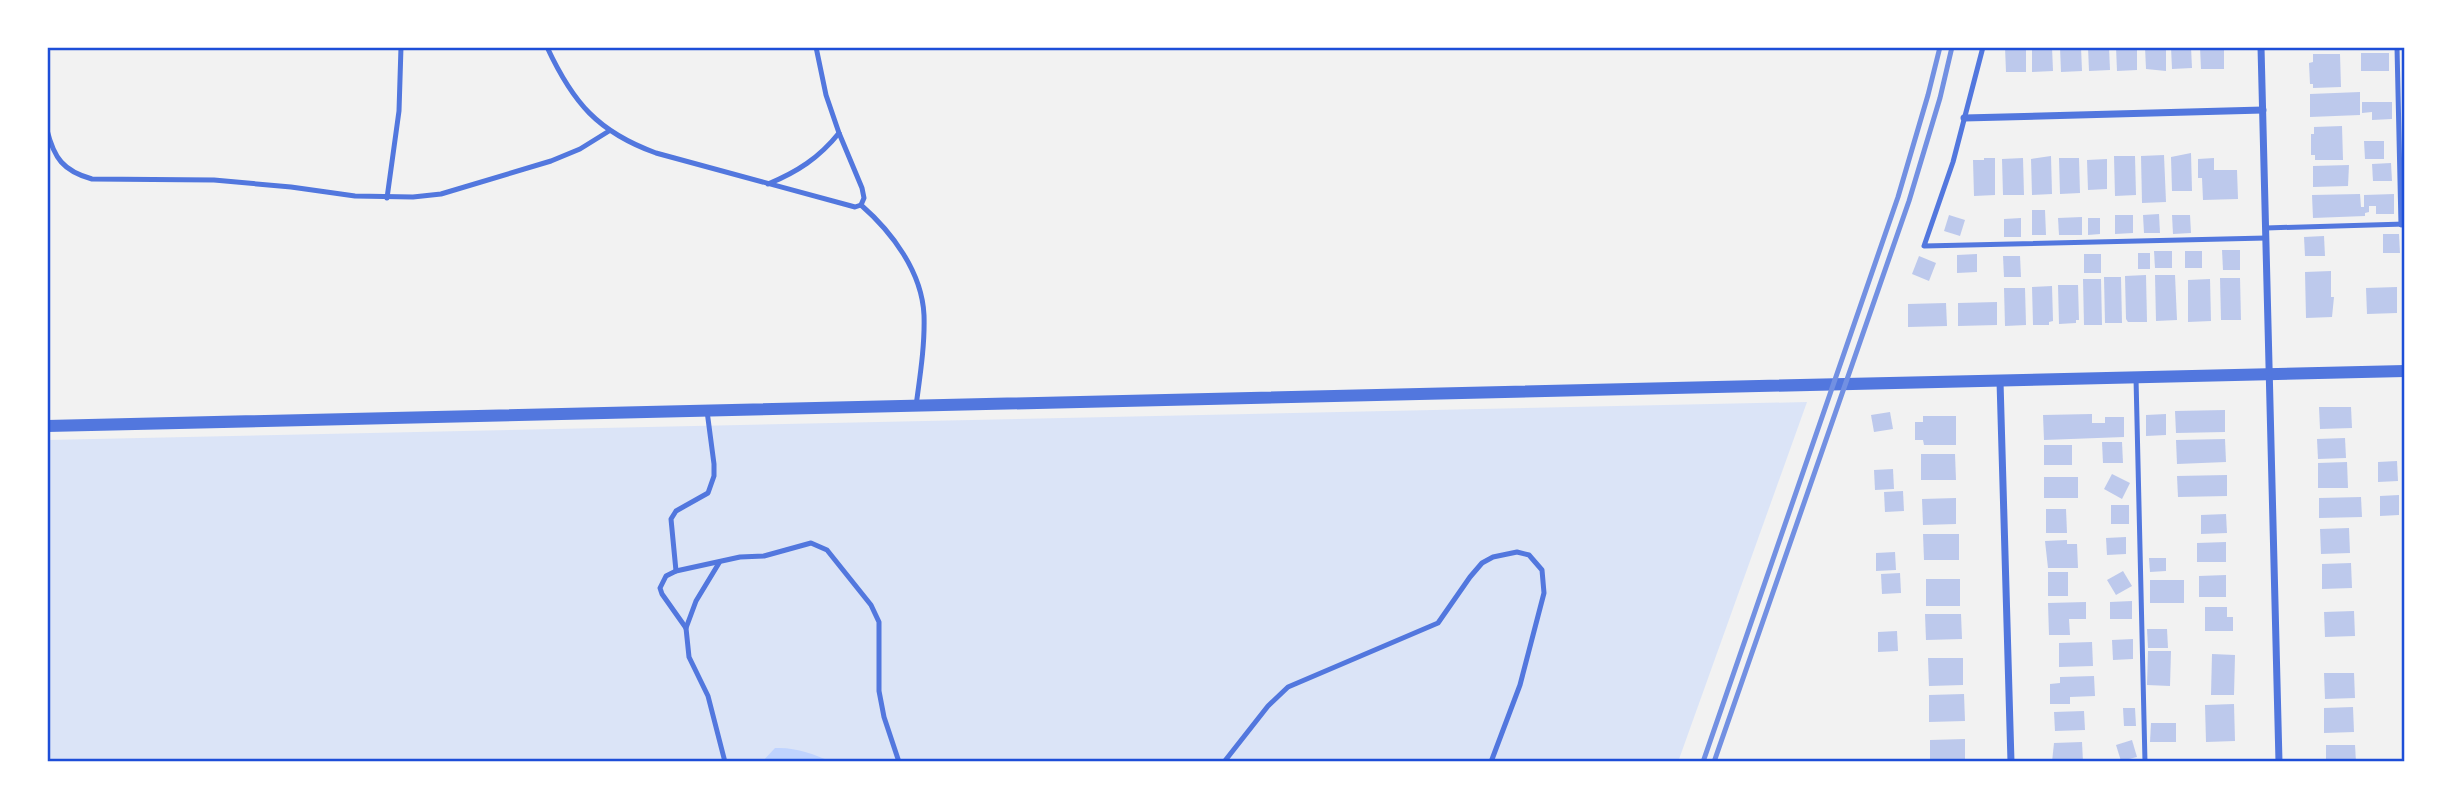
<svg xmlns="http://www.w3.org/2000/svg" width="2452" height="809" font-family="'Space Grotesk',sans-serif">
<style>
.green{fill:#dbe4f7}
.water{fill:#bfd3fe}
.building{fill:#bdc9ec}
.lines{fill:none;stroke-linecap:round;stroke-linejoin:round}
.service{stroke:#5277de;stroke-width:5}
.minor{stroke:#5277de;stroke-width:7}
.tertiary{stroke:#5277de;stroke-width:12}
.rail{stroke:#7290e2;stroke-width:5}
.neatline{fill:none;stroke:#1d4ed8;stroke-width:2.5}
</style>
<rect width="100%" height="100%" fill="#f2f2f2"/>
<path class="green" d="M1807 402 1678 762H47V440Z"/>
<path class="water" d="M775 748C796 747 813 754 832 762H762Z"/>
<g class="building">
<path d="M2005 47H2026V72H2006Z"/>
<path d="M2032 47H2052L2053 71 2032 72Z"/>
<path d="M2060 47H2081L2082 71 2061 72Z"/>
<path d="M2088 47H2109L2110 70 2089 71Z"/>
<path d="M2116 47H2137V70L2117 71Z"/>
<path d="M2145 47H2166V71L2146 69Z"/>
<path d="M2171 47H2191L2192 68 2172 69Z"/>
<path d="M2200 47H2227V50H2224V69H2201Z"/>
<rect x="2361" y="53" width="28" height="18"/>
<path d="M2313 54H2340L2341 87 2313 88V84H2310L2309 63 2313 62Z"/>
<path d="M2360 92V115L2310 117V94Z"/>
<path d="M2362 102H2392V119L2372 120V112L2362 113Z"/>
<path d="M2342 126 2343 160H2315V155H2311V134H2314V127Z"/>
<path d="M2364 141H2384V159H2365Z"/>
<path d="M2191 153 2192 191H2172L2171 157Z"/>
<path d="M2164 155 2166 202 2142 203 2141 156Z"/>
<path d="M2051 156 2052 194 2032 195 2031 159Z"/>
<path d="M2114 156H2135L2136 195 2115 196Z"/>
<path d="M1984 158H1995V195L1974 196 1973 160H1984Z"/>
<path d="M2023 158 2024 195H2003L2002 159Z"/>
<path d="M2059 158H2079L2080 193 2060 194Z"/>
<path d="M2214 158V170H2237L2238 199 2203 200 2202 178H2198V159Z"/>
<path d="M2107 159V189L2088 190 2087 160Z"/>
<path d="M2391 163 2392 181H2373L2372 164Z"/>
<path d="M2349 165 2348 186 2313 187V166Z"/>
<path d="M2360 194 2361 207H2364V195L2394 194V214H2376V206H2369V212L2365 213V216L2313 218 2312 195Z"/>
<path d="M2032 210H2045L2046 235H2032Z"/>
<path d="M2159 214 2160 233H2144L2143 215Z"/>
<path d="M1949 215 1965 220 1960 236 1944 231Z"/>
<path d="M2115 215H2133V233L2115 234Z"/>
<path d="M2172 215H2190L2191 233 2173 234Z"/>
<path d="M2082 217V235H2059L2058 218Z"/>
<path d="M2021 218V237H2004V219Z"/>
<path d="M2088 218H2100V234L2088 235Z"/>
<path d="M2383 234H2399L2400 253H2383Z"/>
<path d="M2324 236 2325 256H2305L2304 237Z"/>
<path d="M2222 250H2240V270H2223Z"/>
<path d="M2154 251H2172V268H2155Z"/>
<rect x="2185" y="251" width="17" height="17"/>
<rect x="2138" y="253" width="12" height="16"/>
<path d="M1977 254V272L1957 273V255Z"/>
<rect x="2084" y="254" width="17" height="19"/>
<path d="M1919 256 1936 263 1929 281 1912 274Z"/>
<path d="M2003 256H2020L2021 277H2004Z"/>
<path d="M2331 271V297H2334L2332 317 2306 318 2305 272Z"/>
<path d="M2146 275 2147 322H2128L2126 319 2125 276Z"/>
<path d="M2155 275H2175L2177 320 2156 321Z"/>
<path d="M2104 277H2121L2122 323H2105Z"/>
<path d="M2220 278H2240L2241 320H2221Z"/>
<path d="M2083 279H2101L2102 325H2084Z"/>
<path d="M2210 279 2211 321 2188 322V280Z"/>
<path d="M2058 285H2078L2079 320H2076V323L2059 324Z"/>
<path d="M2052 286 2053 321 2049 322V325H2033L2032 287Z"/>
<path d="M2397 287V313L2367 314 2366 288Z"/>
<path d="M2004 288H2025L2026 325 2005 326Z"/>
<path d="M1997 302V325L1958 326V303Z"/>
<path d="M1946 303 1947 326 1908 327V304Z"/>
<path d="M2319 407H2351L2352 428 2320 429Z"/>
<path d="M2225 410V432L2176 433 2175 411Z"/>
<path d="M1890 412 1893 429 1874 432 1871 415Z"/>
<path d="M2092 414V423H2105V417H2124V437L2044 440 2043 415Z"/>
<path d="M2166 414V435L2146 436V415Z"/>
<path d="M1923 416H1956V445H1924L1923 440H1915V422H1923Z"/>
<path d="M2345 438 2346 458 2318 459 2317 439Z"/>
<path d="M2225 439 2226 462 2177 464 2176 440Z"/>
<path d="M2102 442H2122L2123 463H2103Z"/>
<rect x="2044" y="445" width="28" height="20"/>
<path d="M1921 454H1955L1956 480H1921Z"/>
<path d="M2397 461 2398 481 2378 482V462Z"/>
<path d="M2347 462 2348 488H2318V463Z"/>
<path d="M1893 469 1894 489 1875 490 1874 470Z"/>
<path d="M2112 474 2130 483 2122 499 2104 489Z"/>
<path d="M2227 475V496L2178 497 2177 476Z"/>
<rect x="2044" y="477" width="34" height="21"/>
<path d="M1903 491 1904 511 1885 512 1884 492Z"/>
<path d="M2399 495V515L2380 516V496Z"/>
<path d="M2361 497 2362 517 2319 518V498Z"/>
<path d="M1956 498V524L1923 525 1922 499Z"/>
<rect x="2111" y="505" width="18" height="19"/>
<path d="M2046 509H2066L2067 533H2046Z"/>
<path d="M2226 514 2227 533 2201 534V515Z"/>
<path d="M2349 528 2350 553 2321 554 2320 529Z"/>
<path d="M1923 534H1959V560H1924Z"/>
<path d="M2126 537V554L2107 555 2106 538Z"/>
<path d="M2067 540V544H2077L2078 568H2048L2045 541Z"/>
<path d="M2226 542V562H2197V543Z"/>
<path d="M1895 552 1896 570 1876 571V553Z"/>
<path d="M2149 558H2166V571L2150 572Z"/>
<path d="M2351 563 2352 588 2322 589V564Z"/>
<path d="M2123 571 2132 586 2116 595 2107 580Z"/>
<rect x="2048" y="572" width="20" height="24"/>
<path d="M1900 573 1901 593 1882 594 1881 574Z"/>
<path d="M2226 575V597H2199V576Z"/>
<rect x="1926" y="579" width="34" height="27"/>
<rect x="2150" y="580" width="34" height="23"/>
<path d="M2132 601V619H2110V602Z"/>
<path d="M2086 602V619H2069L2070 635H2049L2048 603Z"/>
<path d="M2205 607H2227V617H2233V631H2205Z"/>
<path d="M2354 611 2355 636 2325 637 2324 612Z"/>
<path d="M1925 614H1961L1962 639 1926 640Z"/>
<path d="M2147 629H2167L2168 648H2148Z"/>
<path d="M1897 631 1898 651 1878 652V632Z"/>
<path d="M2133 639V659L2113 660 2112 640Z"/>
<path d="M2092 642 2093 666 2059 667V643Z"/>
<path d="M2148 651H2171L2170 686 2147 685Z"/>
<path d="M2212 654 2235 655 2234 695H2211Z"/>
<path d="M1928 658H1963V685L1929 686Z"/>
<path d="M2324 673H2354L2355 698 2325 699Z"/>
<path d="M2094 676 2095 696 2070 697V704H2050V684L2060 683V677Z"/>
<path d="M1964 694 1965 721 1929 722V695Z"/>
<path d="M2234 704 2235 741 2206 742 2205 705Z"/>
<path d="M2353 707 2354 732 2324 733V708Z"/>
<path d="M2123 708H2135L2136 726H2124Z"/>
<path d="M2084 711 2085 730 2055 731 2054 712Z"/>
<path d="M2151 723H2176V742H2150Z"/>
<path d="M1965 739V762H1930V740Z"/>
<path d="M2132 740 2137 757 2121 761 2116 745Z"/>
<path d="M2082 742 2083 762H2052L2054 743Z"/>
<path d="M2326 745H2355L2356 762H2326Z"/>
</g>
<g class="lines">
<g class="service">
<path d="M547 47C573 103 598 132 656 153L855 207 861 205 864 198 862 188 839 133 826 95 816 47"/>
<path d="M1983 47 1953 162 1924 246 2266 238"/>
<path d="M2397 47 2401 225"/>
<path d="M47 130C54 158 63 171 92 179L214 180 291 187 355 196 413 197 441 194 551 161 580 149 609 131"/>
<path d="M768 184C797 172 819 158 839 133"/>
<path d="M387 198 399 111 401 47"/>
<path d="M861 205C892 232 922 272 924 315 925 345 920 376 916 406"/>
<path d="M2266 228 2405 224"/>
<path d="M2136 378 2145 762"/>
<path d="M676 571 671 519 676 511 708 493 714 476V464L707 411"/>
<path d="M686 628 696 601 719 563"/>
<path d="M725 762 708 696 689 657 686 628 662 594 660 588 666 576 676 571 740 557 764 556 811 543 827 550 871 605 879 622V691L884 717 899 762"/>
<path d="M1224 762 1268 706 1288 687 1438 623 1470 577 1482 563 1493 557 1517 552 1529 555 1542 570 1544 593 1520 685 1491 762"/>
</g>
<g class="minor">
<path d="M2261 47 2279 762"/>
<path d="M1964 118 2263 110"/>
<path d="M2000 381 2011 762"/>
</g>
<path class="tertiary" d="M47 426 2405 371"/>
<g class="rail">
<path d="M1703 762 1898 197 1928 95 1940 47"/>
<path d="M1714 762 1909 201 1940 98 1952 47"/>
</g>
</g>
<rect width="2452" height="809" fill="none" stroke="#ffffff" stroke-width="98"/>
<rect x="49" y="49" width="2354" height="711" class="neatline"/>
</svg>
